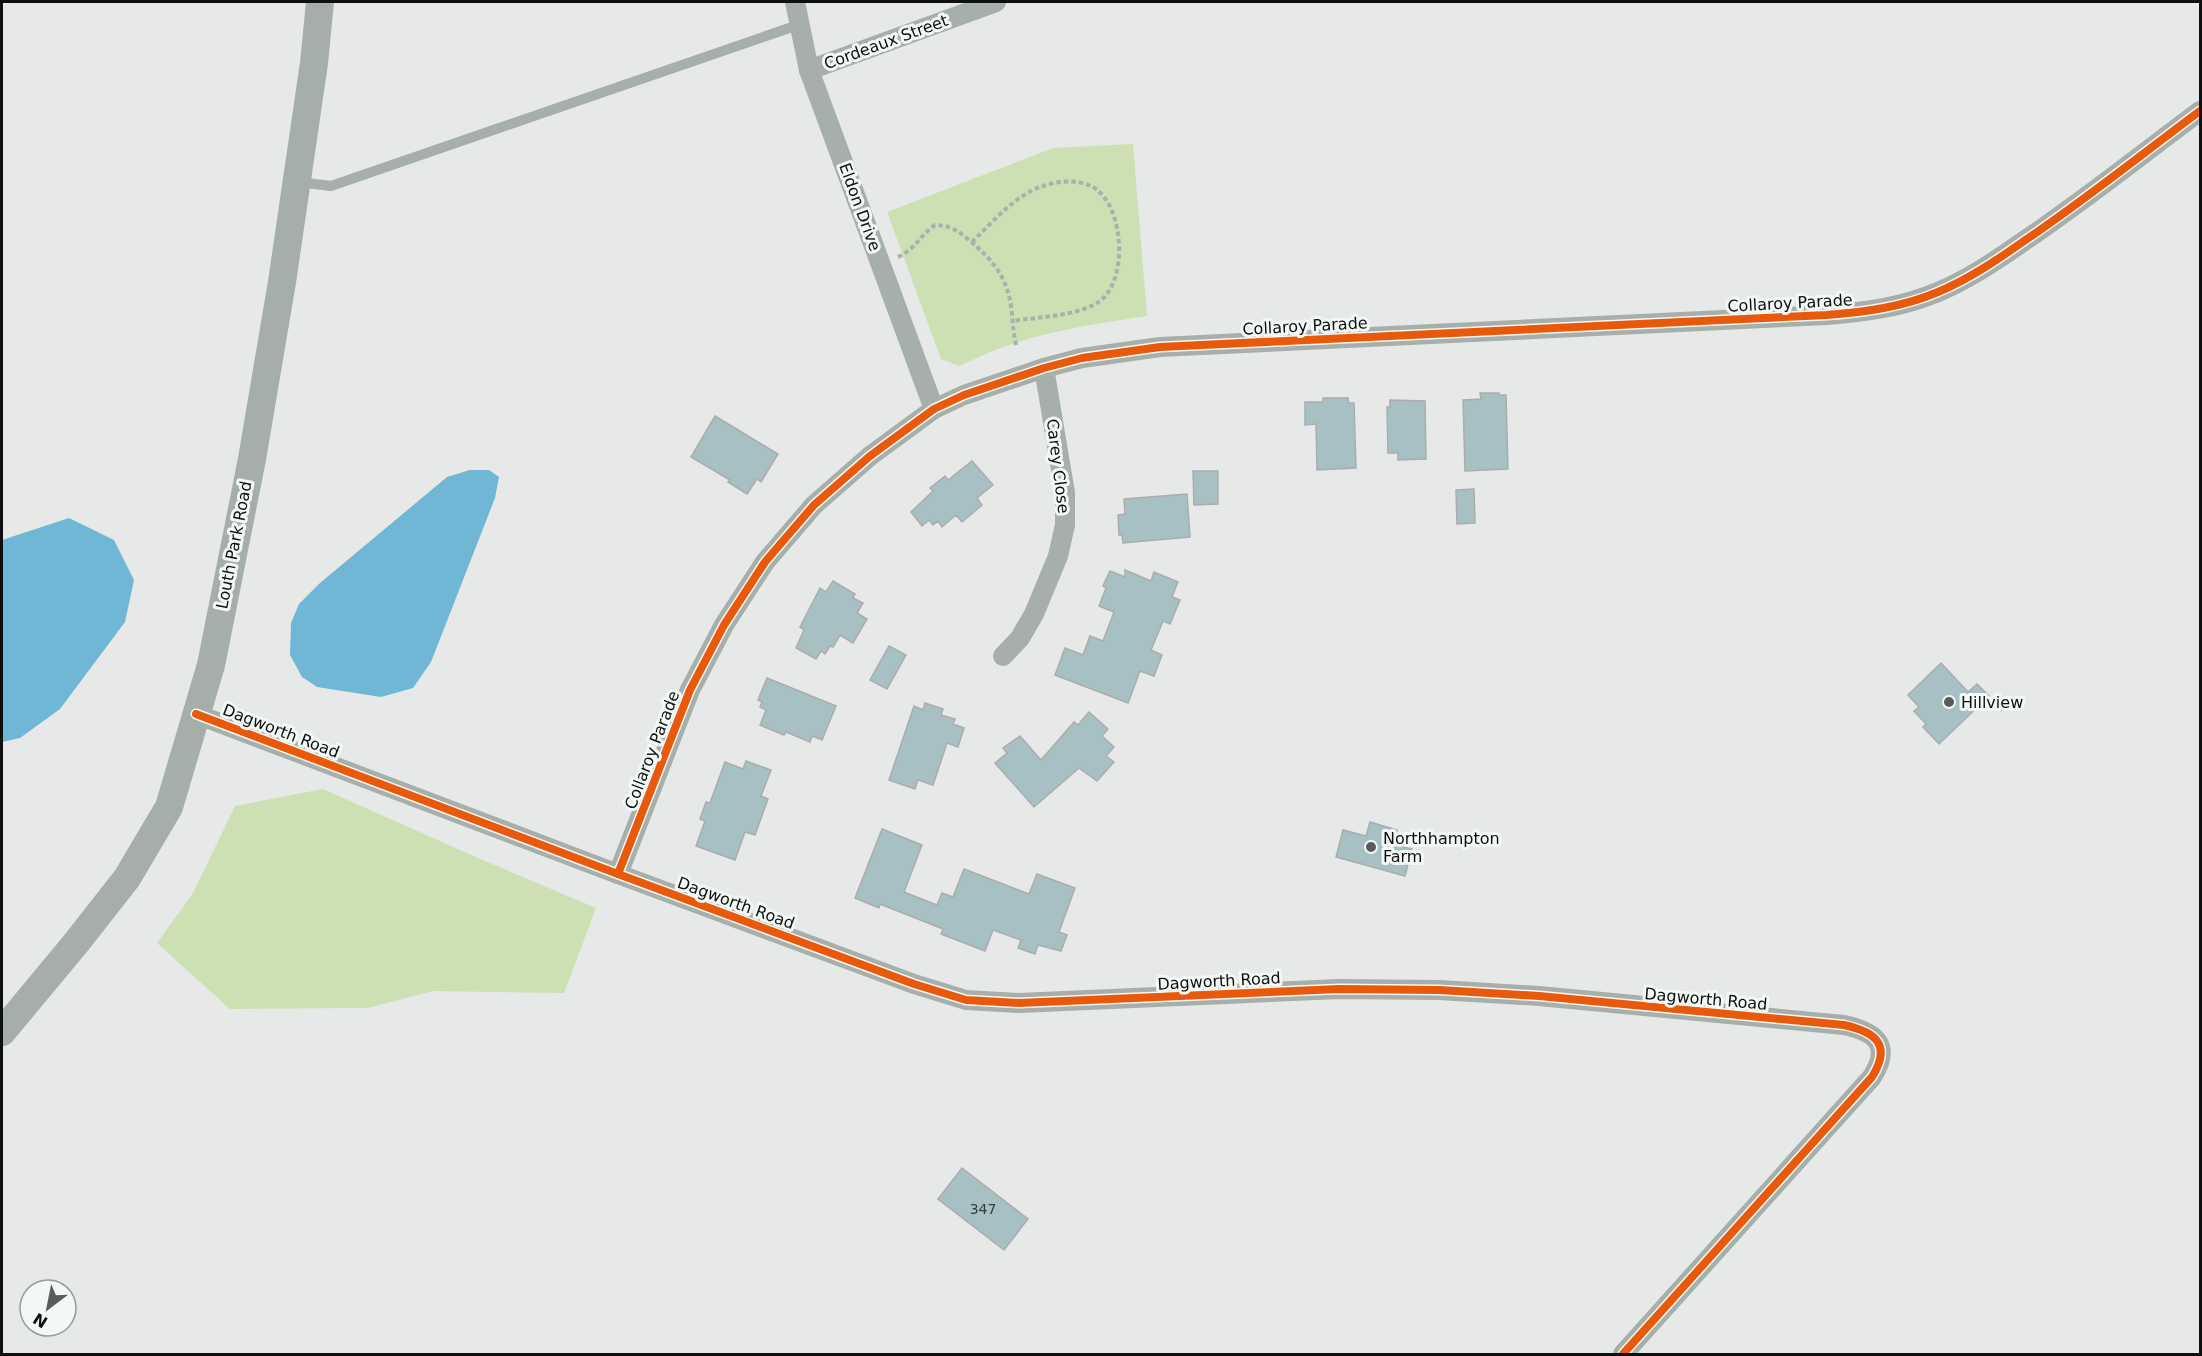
<svg xmlns="http://www.w3.org/2000/svg" width="2202" height="1356" font-family="'DejaVu Sans',sans-serif">
<style>
.green{fill:#cce0b3}
.water{fill:#70b7d6}
.building{fill:#a6c0c3;stroke:#abadad;stroke-width:1.5}
.lines{fill:none;stroke-linecap:round;stroke-linejoin:round}
.path{stroke:#aab1ac;stroke-width:4;stroke-dasharray:4.5 3;stroke-linecap:butt}
.lane{stroke:#a6afa9;stroke-width:10}
.street{stroke:#a6afa9;stroke-width:20}
.secondary{stroke:#a5aea8;stroke-width:28}
.cycleway-casing{stroke:#f2f8f6;stroke-width:11}
.cycleway{stroke:#e8590c;stroke-width:8}
.poi-dot{fill:#5a5c5b;stroke:#f2f8f6;stroke-width:2}
.labels{text-anchor:middle;dominant-baseline:central;stroke-width:6;stroke-linejoin:round;paint-order:stroke}
.number-label{font-size:14px;fill:#343c3c}
.street-label{font-size:16px;fill:#0e100f;stroke:#f2f8f6}
.poi-label{font-size:16px;fill:#0e100f;stroke:#f2f8f6;text-anchor:start}
</style>
<rect width="100%" height="100%" fill="#e6e9e8"/>
<g class="green">
<path d="M1133 144 1147 316C1102 323 1058 329 1015 343 996 349 977 358 959 366L941 359 887 212 1053 148Z"/>
<path d="M323 789 485 861 596 908 564 993 433 991 368 1008 230 1009 157 943 193 893 235 806Z"/>
</g>
<g class="water">
<path d="M470 470H489L499 477 495 498 431 662 413 688 381 697 317 687 302 677 290 655 291 623 299 604 320 583 447 477Z"/>
<path d="M69 518 114 540 134 580 125 622 60 709 20 738 2 742V540Z"/>
</g>
<g class="building">
<path d="M1480 393H1499V395H1506L1508 469 1465 471 1463 400 1481 399Z"/>
<path d="M1323 398H1348L1349 403H1354L1356 468 1317 470 1316 424 1305 425V402H1323Z"/>
<path d="M1390 400 1425 401 1426 459 1398 460V453H1388L1387 407H1390Z"/>
<path d="M715 416 778 454 761 482 757 479 747 494 728 482 730 480 691 457Z"/>
<path d="M972 461 993 485 977 498 982 505 962 522 956 515 942 527 938 521 933 525 929 520 922 526 911 512 933 491 930 488 945 476 948 480Z"/>
<path d="M1193 471H1218V504L1194 505Z"/>
<path d="M1474 489 1475 523 1457 524 1456 490Z"/>
<path d="M1187 494 1190 537 1123 543 1122 535H1119L1118 515 1125 514 1124 499Z"/>
<path d="M1125 570 1151 581 1154 572 1178 582 1172 597 1180 600 1170 624 1163 621 1151 650 1162 655 1154 676 1140 671 1128 703 1055 675 1065 648 1083 655 1090 636 1103 641 1114 612 1099 606 1106 588 1103 586 1110 571 1125 577Z"/>
<path d="M833 581 855 594 853 598 863 603 857 613 867 619 853 643 840 635 833 647 830 646 825 654 821 651 816 659 796 648 804 630 800 627 820 588 826 592Z"/>
<path d="M889 646 906 655 887 689 870 680Z"/>
<path d="M1941 663 1968 692 1977 684 1989 696 1939 744 1923 727 1926 724 1914 711 1919 707 1908 695Z"/>
<path d="M767 678 836 706 822 740 812 736 810 742 786 732 784 735 760 725 766 710 760 707 762 702 758 700Z"/>
<path d="M925 703 943 709 941 715 955 719 953 724 964 728 958 747 947 743 933 785 918 780 915 789 889 780 914 706 923 710Z"/>
<path d="M1089 712 1108 729 1102 736 1114 747 1106 756 1114 762 1097 781 1079 768 1034 807 995 763 1007 753 1003 748 1020 736 1041 760 1074 722 1078 725Z"/>
<path d="M746 761 771 770 761 796 768 799 755 835 745 832 735 860 696 846 705 821 700 819 706 802 710 803 725 762 743 769Z"/>
<path d="M1370 822 1397 830 1393 844 1412 849 1405 876 1336 857 1343 830 1366 836Z"/>
<path d="M882 829 922 845 904 892 937 905 942 893 953 897 964 869 1029 894 1037 874 1075 888 1059 932 1067 935 1061 951 1038 945 1035 954 1018 948 1021 940 993 930 985 951 941 934 943 929 880 904 879 908 855 898Z"/>
<path d="M962 1168 1028 1219 1004 1250 938 1199Z"/>
</g>
<g class="lines">
<g class="path">
<path d="M972 242C993 222 1015 195 1043 186 1060 180 1081 179 1096 189 1124 209 1128 280 1100 301 1079 316 1038 317 1012 321"/>
<path d="M898 257C917 248 920 235 935 225 949 225 959 231 969 240 991 258 1007 277 1011 306 1013 321 1013 334 1017 348"/>
</g>
<path class="lane" d="M298 182 331 186 798 25"/>
<g class="street">
<path d="M795 2 809 70 934 409"/>
<path d="M809 70 996 2"/>
<path d="M1003 656 1020 638 1034 614 1058 556 1065 525V493L1044 368"/>
<path d="M196 714 618 874 914 984 966 1000 1019 1003 1339 989 1439 990 1539 996 1844 1025C1876 1032 1892 1045 1872 1077L1623 1354"/>
<path d="M618 874 690 690 724 625 765 562 814 505 870 456 934 409 964 395 1044 368 1082 358 1160 347 1827 315C1865 312 1903 307 1938 292 1969 279 1997 260 2024 241 2085 200 2142 154 2200 111"/>
</g>
<path class="secondary" d="M2 1032 76 943 127 878 169 807 211 665 252 459 282 282 314 63 320 2"/>
<defs>
<g id="cycleway">
<path d="M196 714 618 874 914 984 966 1000 1019 1003 1339 989 1439 990 1539 996 1844 1025C1876 1032 1892 1045 1872 1077L1623 1354"/>
<path d="M618 874 690 690 724 625 765 562 814 505 870 456 934 409 964 395 1044 368 1082 358 1160 347 1827 315C1865 312 1903 307 1938 292 1969 279 1997 260 2024 241 2085 200 2142 154 2200 111"/>
</g>
</defs>
<use href="#cycleway" class="cycleway-casing"/>
<use href="#cycleway" class="cycleway"/>
</g>
<g class="poi-dot">
<circle cx="1949" cy="702" r="6"/>
<circle cx="1371" cy="847" r="6"/>
</g>
<g class="labels">
<g class="number-label">
<text x="983" y="1209">347</text>
</g>
<g class="street-label">
<text transform="translate(886 42) rotate(-20)">Cordeaux Street</text>
<text transform="translate(860 207) rotate(70)">Eldon Drive</text>
<text transform="translate(1790 303) rotate(-3)">Collaroy Parade</text>
<text transform="translate(1305 326) rotate(-3)">Collaroy Parade</text>
<text transform="translate(1058 466) rotate(83)">Carey Close</text>
<text transform="translate(234 545) rotate(-79)">Louth Park Road</text>
<text transform="translate(281 731) rotate(21)">Dagworth Road</text>
<text transform="translate(652 750) rotate(-69)">Collaroy Parade</text>
<text transform="translate(736 903) rotate(20)">Dagworth Road</text>
<text transform="translate(1219 981) rotate(-3)">Dagworth Road</text>
<text transform="translate(1706 999) rotate(5)">Dagworth Road</text>
</g>
<g class="poi-label">
<text x="1961" y="702">Hillview</text>
<text x="1383" y="838">Northhampton<tspan x="1383" dy="18">Farm</tspan></text>
</g>
</g>
<rect width="2202" height="1356" fill="none" stroke="#0e100f" stroke-width="6"/>
<g transform="translate(48 1308) rotate(212)"><circle r="28" fill="#f2f8f6" stroke="#979b9a" stroke-width="1.5"/>
<path d="M0-4.5L10 22L0 15L-10 22Z" fill="#5a5c5b"/>
<text y="-9" font-size="16" font-weight="bold" text-anchor="middle" fill="#0e100f">N</text>
</g>
</svg>
